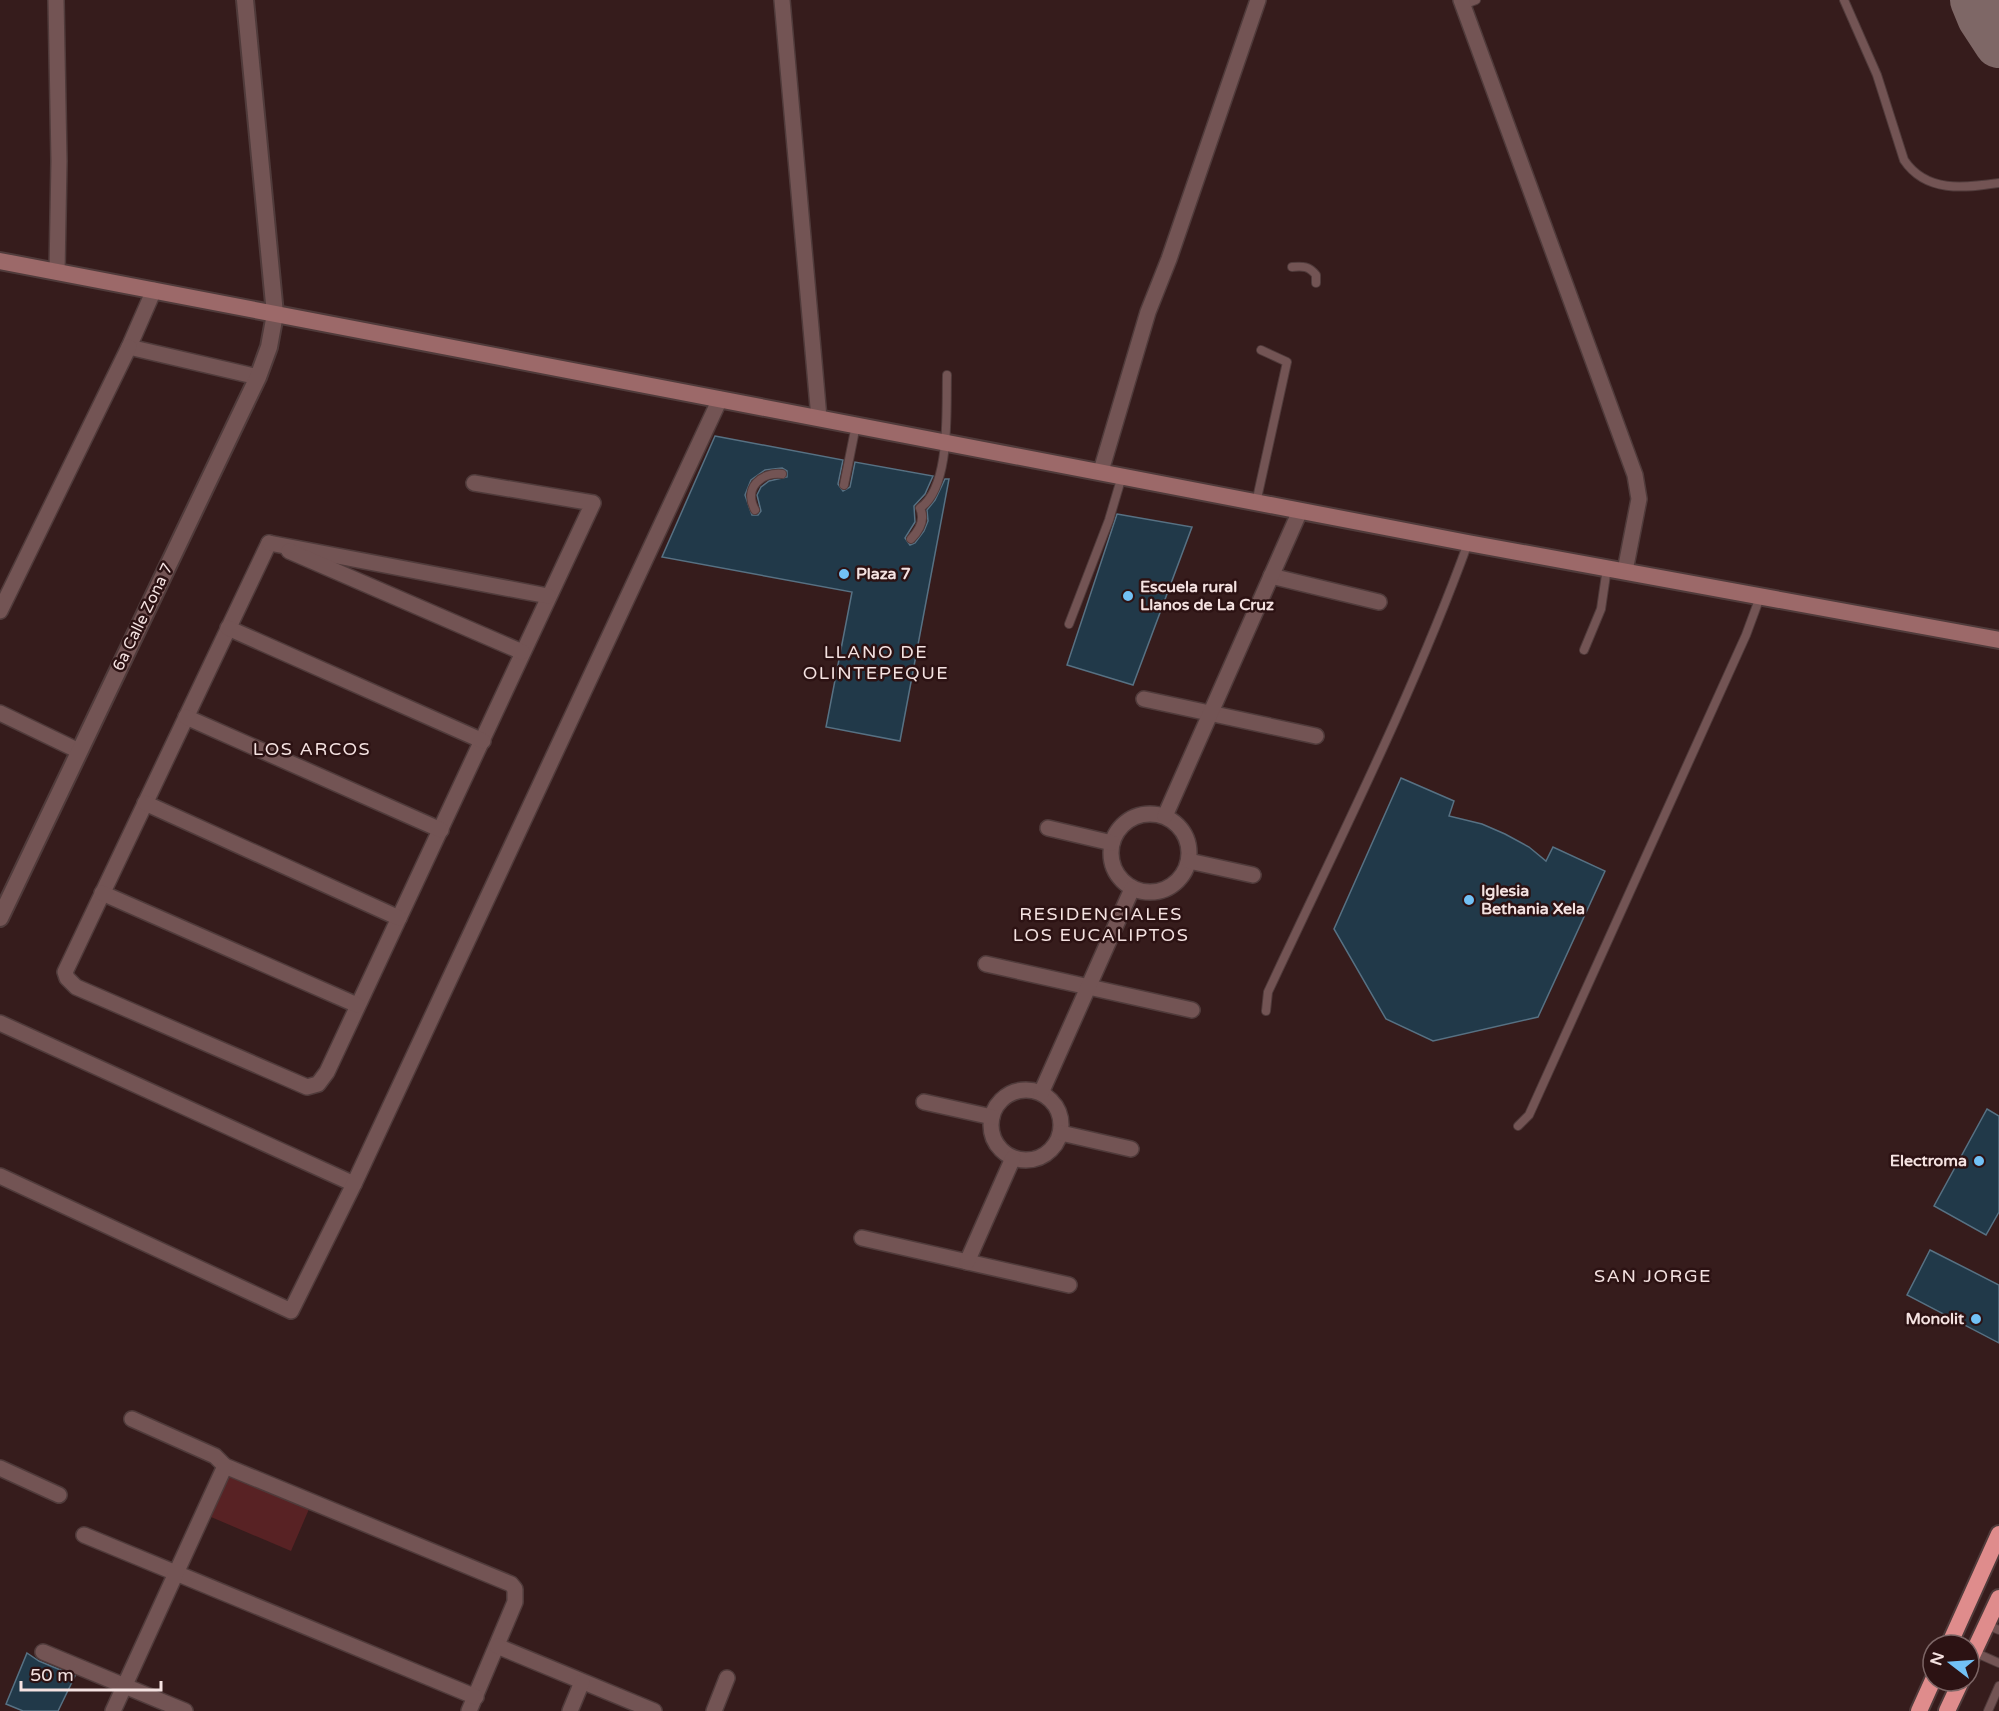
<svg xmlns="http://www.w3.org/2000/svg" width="1999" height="1711" font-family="'Varela Round',sans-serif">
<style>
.green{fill:#582224}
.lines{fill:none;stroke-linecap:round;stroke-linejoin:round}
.taxiway{stroke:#7e6766;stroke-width:50}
.building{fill:#213949;stroke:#577183;stroke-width:1.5;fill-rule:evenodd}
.service-casing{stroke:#503b3b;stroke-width:10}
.minor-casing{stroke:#503b3b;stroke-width:18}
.tertiary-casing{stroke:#503b3b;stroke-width:20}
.secondary-casing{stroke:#503b3b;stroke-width:20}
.trunk-casing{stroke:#503b3b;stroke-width:20}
.service{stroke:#735454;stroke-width:8}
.minor{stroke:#735454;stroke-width:15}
.tertiary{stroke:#735454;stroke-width:16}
.secondary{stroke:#9c6969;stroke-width:16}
.trunk{stroke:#df8c8c;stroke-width:16}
.poi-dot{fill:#72c1f5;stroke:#2c1213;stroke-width:2}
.labels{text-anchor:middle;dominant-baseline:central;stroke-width:5;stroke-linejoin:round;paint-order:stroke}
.poi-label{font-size:16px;font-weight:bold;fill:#f4e2e1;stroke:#2c1213;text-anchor:start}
.street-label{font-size:16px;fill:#f4e2e1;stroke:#2c1213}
.neighbourhood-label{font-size:18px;letter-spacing:1.5px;fill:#f4e2e1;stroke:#2c1213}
</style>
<rect width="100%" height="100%" fill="#361c1c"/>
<path class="green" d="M229 1475 309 1509 291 1551 211 1517Z"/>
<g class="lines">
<path class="taxiway" d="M1975 0 1982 17 1999 43"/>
</g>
<g class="building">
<path d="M715 436 843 460 838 484 843 491 850 487 855 462 933 476 925 494 914 506 915 522 905 538 910 545 915 543 924 531 928 521 927 510 935 500 945 479H949L900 741 826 727 852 592 662 557ZM782 468 787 471V477L769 481 761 487 757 495 761 511 758 515H752L745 495 751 480 765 470Z"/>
<path d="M1117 514 1192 527 1133 685 1067 665Z"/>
<path d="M1401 778 1454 801 1449 816 1482 824 1505 834 1529 847 1546 861 1553 847 1605 871 1538 1017 1433 1041 1386 1019 1334 929Z"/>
<path d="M1987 1109 1999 1116V1212L1986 1235 1934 1206Z"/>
<path d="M1930 1250 1999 1285V1343L1907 1295Z"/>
<path d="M27 1653 39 1661 75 1676 58 1711H23L6 1704Z"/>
</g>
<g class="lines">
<defs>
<g id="service">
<path d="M1844 0 1877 75 1904 160C1926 193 1964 188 1999 183"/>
<path d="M1463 5 1476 0"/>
<path d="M1292 267C1303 266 1309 266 1316 275V283"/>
<path d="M844 485 856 425"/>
<path d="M1256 503 1287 362 1261 350"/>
<path d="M755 510C743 488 761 472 782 474"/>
<path d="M911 539C920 530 925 519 920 508 951 487 946 410 947 375"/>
<path d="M1069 624 1109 520 1122 476"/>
<path d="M1584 650 1601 609 1607 568"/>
<path d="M1266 1011 1268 992C1337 844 1412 697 1468 543"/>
<path d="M1518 1126 1529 1115 1746 635 1760 597"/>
<path d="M1987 1625 1999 1630"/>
<path d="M1974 1652 1999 1663"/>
<path d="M1988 1711 1999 1686"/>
</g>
<g id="minor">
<path d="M56 0 59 161 57 272"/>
<path d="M782 0 819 418"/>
<path d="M1461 0 1635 475 1639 499 1625 571"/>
<path d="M154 290 129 347 258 377"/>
<path d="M1101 471 1148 312 1169 259 1258 0"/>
<path d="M269 543 65 972 67 978 76 987 307 1087 318 1084 327 1072 593 503 474 483"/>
<path d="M269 543 548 596"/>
<path d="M289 551 522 652"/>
<path d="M1271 576 1379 602"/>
<path d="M0 611 129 347"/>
<path d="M228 628 483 741"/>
<path d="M1144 699 1316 736"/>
<path d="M0 713 79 751"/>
<path d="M186 717 441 830"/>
<path d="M145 803 399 918"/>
<circle cx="1150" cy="853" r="39"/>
<path d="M1165 816 1300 511"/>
<path d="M1048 828 1112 843"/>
<path d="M1189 861 1253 875"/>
<path d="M102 893 357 1005"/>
<path d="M986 964 1192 1010"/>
<path d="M0 1023 354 1184"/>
<circle cx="1026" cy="1125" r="35"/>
<path d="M1041 1093 1132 889"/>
<path d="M924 1102 992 1117"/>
<path d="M1061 1133 1131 1149"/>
<path d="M0 1176 291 1311 354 1184 720 399"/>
<path d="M862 1238 1069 1285"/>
<path d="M967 1262 1013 1158"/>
<path d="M132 1419 215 1456 225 1466 511 1584 515 1589V1602L469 1711"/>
<path d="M0 1468 59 1495"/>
<path d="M84 1535 476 1697"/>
<path d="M497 1646 654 1711"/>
<path d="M43 1652 185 1711"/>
<path d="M113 1711 225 1466"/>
<path d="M570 1711 582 1682"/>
<path d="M714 1711 727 1678"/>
</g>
<path id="tertiary" d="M0 918 258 377 269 347 275 314 245 0"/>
<path id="secondary" d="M0 261 1468 543 1999 640"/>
<g id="trunk">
<path d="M1949 1645 1999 1534"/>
<path d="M1969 1662 1999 1598"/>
<path d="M1919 1711 1933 1680"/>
<path d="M1947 1711 1961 1681"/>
</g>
</defs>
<use href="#service" class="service-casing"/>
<use href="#minor" class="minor-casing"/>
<use href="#tertiary" class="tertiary-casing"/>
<use href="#secondary" class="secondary-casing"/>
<use href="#trunk" class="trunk-casing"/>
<use href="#service" class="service"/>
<use href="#minor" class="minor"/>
<use href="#tertiary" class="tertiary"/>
<use href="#secondary" class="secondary"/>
<use href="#trunk" class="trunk"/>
</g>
<g class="poi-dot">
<circle cx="844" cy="574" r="6"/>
<circle cx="1128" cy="596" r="6"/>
<circle cx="1469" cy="900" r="6"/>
<circle cx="1979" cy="1161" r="6"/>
<circle cx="1976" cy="1319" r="6"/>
</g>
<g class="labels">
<g class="poi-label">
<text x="856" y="574">Plaza 7</text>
<text x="1140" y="587">Escuela rural<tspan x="1140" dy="18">Llanos de La Cruz</tspan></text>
<text x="1481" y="891">Iglesia<tspan x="1481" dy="18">Bethania Xela</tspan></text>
<text x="1967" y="1161" text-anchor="end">Electroma</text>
<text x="1964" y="1319" text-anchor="end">Monolit</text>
</g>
<g class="street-label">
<text transform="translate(143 617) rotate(-64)">6a Calle Zona 7</text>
</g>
<g class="neighbourhood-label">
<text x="876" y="652">LLANO DE<tspan x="876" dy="21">OLINTEPEQUE</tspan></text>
<text x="312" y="749">LOS ARCOS</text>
<text x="1101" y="914">RESIDENCIALES<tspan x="1101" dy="21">LOS EUCALIPTOS</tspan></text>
<text x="1653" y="1276">SAN JORGE</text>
</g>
</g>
<g transform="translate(1951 1663) rotate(287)"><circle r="28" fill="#2c1213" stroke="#7c6565" stroke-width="1.5"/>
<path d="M0-4.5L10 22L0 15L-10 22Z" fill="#72c1f5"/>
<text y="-9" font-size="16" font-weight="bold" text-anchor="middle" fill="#f4e2e1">N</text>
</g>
<path d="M21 1681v9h140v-9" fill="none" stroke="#f4e2e1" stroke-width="3"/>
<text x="30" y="1681" font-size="18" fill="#f4e2e1" stroke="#2c1213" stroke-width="4.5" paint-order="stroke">50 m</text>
</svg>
